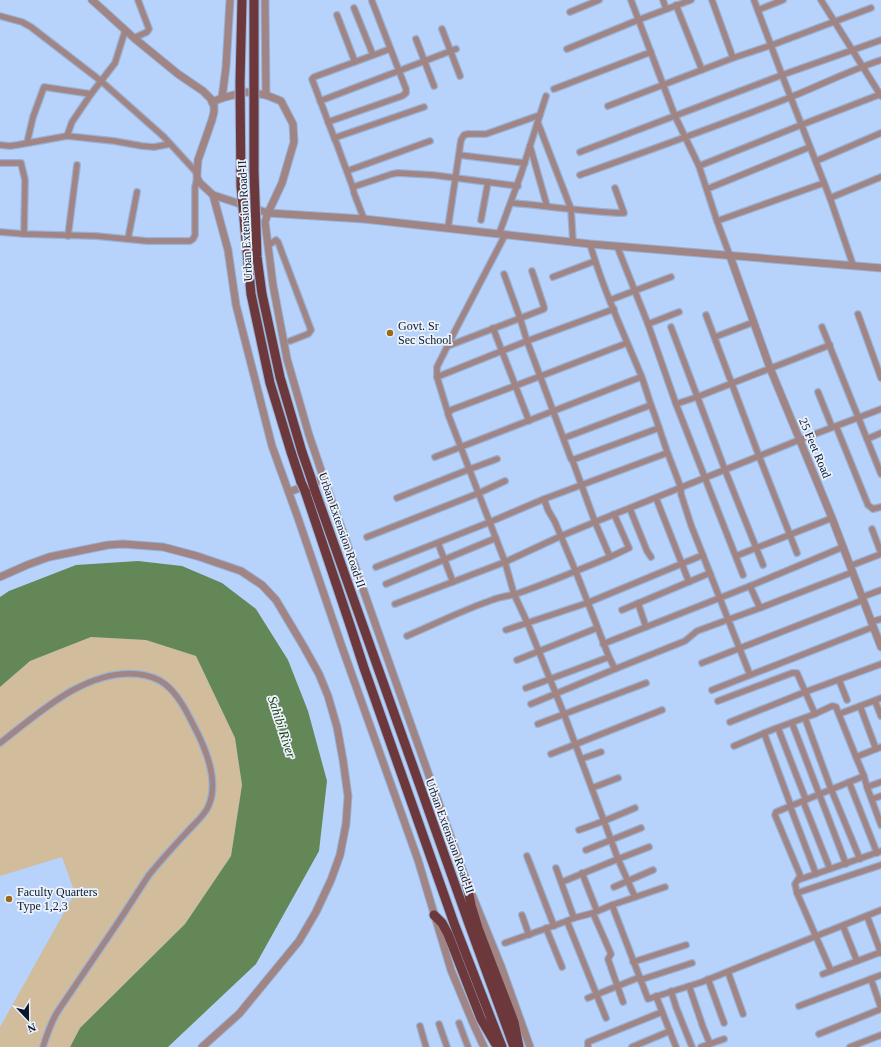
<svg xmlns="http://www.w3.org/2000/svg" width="881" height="1047" font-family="'Times New Roman',serif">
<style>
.green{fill:#d1bc9c}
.water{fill:#648757}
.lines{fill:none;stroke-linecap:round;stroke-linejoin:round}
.minor-casing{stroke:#98b1d5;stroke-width:8}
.tertiary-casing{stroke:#98b1d5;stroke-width:9}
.trunk-casing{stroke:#98b1d5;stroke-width:11}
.minor{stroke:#a18484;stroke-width:5.5}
.tertiary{stroke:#a18484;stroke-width:7}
.trunk{stroke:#6c383b;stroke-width:9}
.trunk-bridge-casing{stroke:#98b1d5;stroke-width:11;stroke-linecap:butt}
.trunk-bridge{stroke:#6c383b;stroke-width:9}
.poi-dot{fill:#976b18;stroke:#ebf2fd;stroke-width:1.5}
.labels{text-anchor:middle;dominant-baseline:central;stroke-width:3.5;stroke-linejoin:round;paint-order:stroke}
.street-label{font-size:12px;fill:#0b182a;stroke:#ebf2fd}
.poi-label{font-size:12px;fill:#0b182a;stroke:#ebf2fd;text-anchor:start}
.water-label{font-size:13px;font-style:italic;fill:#143701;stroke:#ebf2fd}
</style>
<rect width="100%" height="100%" fill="#b7d3fb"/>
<path class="green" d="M91 637 146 640 196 656 235 738 242 785 231 856 185 924 80 1028 70 1047H0V1027L75 893 62 857 0 876V687L30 661Z"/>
<path class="water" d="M138 561 182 566 222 583 256 609 288 660 308 711 327 781 319 851 256 964 168 1047H70L80 1028 185 924 231 856 242 785 235 738 196 656 146 640 91 637 30 661 0 687V597L9 591 76 565Z"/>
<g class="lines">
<defs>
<g id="minor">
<path d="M631 0 675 116 699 166 717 221 730 256"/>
<path d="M663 0 666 9"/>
<path d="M712 0 733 58"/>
<path d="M754 0 782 75 830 198 853 265"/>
<path d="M821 0 881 96"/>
<path d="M676 5 702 70"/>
<path d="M354 8 373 55"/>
<path d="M758 10 783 0"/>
<path d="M570 12 599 0"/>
<path d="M337 15 355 62"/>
<path d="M0 16 22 22 31 27 101 81 164 137 197 173"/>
<path d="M442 29 460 76"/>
<path d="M134 38 147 32 149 29 138 0"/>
<path d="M416 39 434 86"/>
<path d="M567 49 638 20 691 0"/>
<path d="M554 89 651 52"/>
<path d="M320 101 456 49"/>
<path d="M608 106 733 58 772 45 871 8"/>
<path d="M328 122 402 96 406 93V89L372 1"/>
<path d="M538 123 571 209 573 242"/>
<path d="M67 136 72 122 91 94 115 63 125 31"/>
<path d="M335 140 312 79 314 77 390 49"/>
<path d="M27 143 33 117 44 87 91 94"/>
<path d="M0 145 10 146 17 145 67 136 114 141 142 146 154 147 170 144"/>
<path d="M530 146 547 206"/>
<path d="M580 152 782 75 881 40"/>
<path d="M459 155 525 163"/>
<path d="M816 161 881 133"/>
<path d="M0 163H21L25 180 24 234"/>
<path d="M699 166 801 125 881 94"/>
<path d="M347 171 430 141"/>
<path d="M580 175C650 150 721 125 791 97 821 85 850 70 881 60"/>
<path d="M353 188 335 139 337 137 424 107"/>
<path d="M707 189 810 147"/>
<path d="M830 198 881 177"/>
<path d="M512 203C549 206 586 212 624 213L615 188"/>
<path d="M364 219 354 193 353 188 356 186 392 174 398 173 433 175 518 186"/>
<path d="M481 220 488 182"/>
<path d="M717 221 824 183"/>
<path d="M448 228 461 140 464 135 468 134H486L540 115"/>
<path d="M0 232 24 234 96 236 147 241H190L193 239 195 235V187L197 178"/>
<path d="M499 234 521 174 546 96"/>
<path d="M68 236 77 165"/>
<path d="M128 239 137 192"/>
<path d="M590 244C603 289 623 332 641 375 646 388 649 401 654 413 662 438 671 463 681 488V494L691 525 750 675"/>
<path d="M269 245 276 240 278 242 311 330 308 334 290 341"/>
<path d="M617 246 648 324 679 312"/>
<path d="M504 274 520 318 527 341 571 459H575L659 428"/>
<path d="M553 277 595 261"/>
<path d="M610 300 671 277"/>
<path d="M858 314 881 378"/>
<path d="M706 315 759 456 797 553"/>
<path d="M648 324 676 404 743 575"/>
<path d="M671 327 725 470 763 565"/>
<path d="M822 327 881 474"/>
<path d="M493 328 529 421"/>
<path d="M715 337 754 322"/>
<path d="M627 343 541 376 451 410 448 414 505 562 514 594 527 622 564 714 604 821 635 808"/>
<path d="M448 346 544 309V307L532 271"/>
<path d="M437 377 527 341 614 309"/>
<path d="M818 392 832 427"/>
<path d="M676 404 697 397 830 345"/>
<path d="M448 413 437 377V367L457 327 505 235"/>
<path d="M836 426 868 505 873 509 881 507"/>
<path d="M564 438 651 405"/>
<path d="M867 439 881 433"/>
<path d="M435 457 641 377"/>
<path d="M397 498 470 469 497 459"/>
<path d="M656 498 689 582"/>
<path d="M544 499 548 510 555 522 576 572 609 657 615 669 685 641 697 631 760 608"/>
<path d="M630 509 647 551 651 557"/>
<path d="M872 529 881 553"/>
<path d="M367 537 479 493 505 481"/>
<path d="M438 543 453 582"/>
<path d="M736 556 832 518"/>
<path d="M610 557 629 548 614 514"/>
<path d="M850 566 881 554"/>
<path d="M376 567 490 522 544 499 667 453"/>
<path d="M386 584 496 538"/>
<path d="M750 586 760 608 853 572"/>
<path d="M862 597 881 590"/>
<path d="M638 603 646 627"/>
<path d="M395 604 505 562 561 536 595 522 799 440 881 409"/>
<path d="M622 610 710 573"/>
<path d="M871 622 881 619"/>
<path d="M506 630 587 603 703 555"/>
<path d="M407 636C435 624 463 610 492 600 500 597 508 596 516 594 548 583 579 570 610 557L595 522 572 459"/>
<path d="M603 644 750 586 843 547"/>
<path d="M517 660 597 628"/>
<path d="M702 663 863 600"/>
<path d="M839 680 847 700"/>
<path d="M526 688 609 657"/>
<path d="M712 690 873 627"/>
<path d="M718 701 792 673H797L815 714 774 729 734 746"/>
<path d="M875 701 881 716"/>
<path d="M531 704 615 669"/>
<path d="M860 706 876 749"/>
<path d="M815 714 832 706 836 707 856 757"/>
<path d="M839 714 881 698"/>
<path d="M805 718 831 789 860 859"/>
<path d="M730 722 805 692 881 664"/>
<path d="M792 723 846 864"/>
<path d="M538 724 646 683"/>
<path d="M778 728 806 800"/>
<path d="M764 733 791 806"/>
<path d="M0 743C38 714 85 669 137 674 147 675 157 678 165 684 181 697 189 717 198 734 208 755 219 784 208 807 204 816 194 824 187 832 174 846 161 860 149 875 139 890 129 906 119 921 99 951 78 981 58 1011 51 1022 47 1034 43 1047"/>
<path d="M551 754 662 710"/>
<path d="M581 759 601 752"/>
<path d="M864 776 856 757 881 747"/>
<path d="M849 782 877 853"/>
<path d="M881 782 867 787 864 776 776 812 775 815 800 875 799 878 795 884 797 893 881 865"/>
<path d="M867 787 881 825"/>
<path d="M592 788 618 778"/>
<path d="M872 799 881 796"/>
<path d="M803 801 830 869 881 851"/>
<path d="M790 806 816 874"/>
<path d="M579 830 604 821 618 859 649 847"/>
<path d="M586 850 641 828"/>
<path d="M527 856 554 926"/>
<path d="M556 868 574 918 593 913 612 905 665 887"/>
<path d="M582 873 597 911"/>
<path d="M798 880 830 869"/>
<path d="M562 882 618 859 635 897"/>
<path d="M614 887 653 870"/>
<path d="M797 893 831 971"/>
<path d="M612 905 648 999 702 982 881 910"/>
<path d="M593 913 611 954 608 959 623 1002"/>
<path d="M522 915 529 935"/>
<path d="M867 916 881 953"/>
<path d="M574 918 567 921 606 1018"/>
<path d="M843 926 857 961"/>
<path d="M546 928 562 967"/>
<path d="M505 943 567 921"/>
<path d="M633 962 686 945"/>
<path d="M728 972 743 1014"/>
<path d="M823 974 881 952"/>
<path d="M708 979 724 1023"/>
<path d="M871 979 881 1008"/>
<path d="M640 980 692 963"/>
<path d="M689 986 703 1027 710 1044"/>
<path d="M671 991 676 1007 692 1047"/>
<path d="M656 996 676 1047"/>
<path d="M588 998 640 977"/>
<path d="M799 1006 881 975"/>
<path d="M459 1023 468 1047"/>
<path d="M439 1024 447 1047"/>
<path d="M420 1026 426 1047"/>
<path d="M819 1034 881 1009"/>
<path d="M588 1047V1042L662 1012"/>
<path d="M632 1047 670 1031"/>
<path d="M701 1047 724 1039"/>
<path d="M850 1047 881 1035"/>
</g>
<g id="tertiary">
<path d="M92 0 134 38 178 74 203 91 211 99 214 106V112L212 120 198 160 197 173V178L200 183 213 195 268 213 364 219 590 244 881 268"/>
<path d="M265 0 266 95"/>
<path d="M222 98 226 67 230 0"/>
<path d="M212 102 222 98 245 92 266 95 281 101 293 124 294 142 282 183 268 213 265 222 273 285 287 359 309 435 324 479 466 880 501 966 530 1047"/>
<path d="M213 195 228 250 236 305 272 446 298 518 342 647 418 860 451 970 473 1023 484 1047"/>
<path d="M730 256 770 368 832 518 881 647"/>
<path d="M289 492 324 479"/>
<path d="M0 577 27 565 49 557 108 545 123 544 163 547 197 556 241 571 262 585 276 600 304 647 319 674 328 696 337 727 343 760 348 796 346 824 340 855 331 880 316 912 299 941 239 1014 202 1047"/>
</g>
<g id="trunk">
<path d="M291 452 301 482"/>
<path d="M302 452 311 478"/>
<path d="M314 488 469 924 514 1047"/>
<path d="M305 491 351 628 364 668 455 926 502 1047"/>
<path d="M466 880 471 905 478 928 514 1022 519 1047"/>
<path d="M434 915 442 923 448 934 481 1019 495 1043 500 1046"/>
</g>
</defs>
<use href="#minor" class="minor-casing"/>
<use href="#tertiary" class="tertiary-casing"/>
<use href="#trunk" class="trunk-casing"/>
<use href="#minor" class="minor"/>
<use href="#tertiary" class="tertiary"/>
<use href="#trunk" class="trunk"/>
<defs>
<g id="trunk-bridge">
<path d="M242 0 240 83 241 186 251 294 270 383 291 452"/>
<path d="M254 0V172L257 257 262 294 280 377 302 452"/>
<path d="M311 478 314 488"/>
<path d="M301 482 305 491"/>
</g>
</defs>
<use href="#trunk-bridge" class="trunk-bridge-casing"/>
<use href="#trunk-bridge" class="trunk-bridge"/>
</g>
<g class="poi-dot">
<circle cx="390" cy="333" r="4"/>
<circle cx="9" cy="899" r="4"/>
</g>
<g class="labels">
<g class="street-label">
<text transform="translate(245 221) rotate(-93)">Urban Extension Road-II</text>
<text transform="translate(815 448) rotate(67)">25 Feet Road</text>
<text transform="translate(342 530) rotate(71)">Urban Extension Road-II</text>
<text transform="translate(450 836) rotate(70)">Urban Extension Road-II</text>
</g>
<g class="poi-label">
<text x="398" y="326">Govt. Sr<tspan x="398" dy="14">Sec School</tspan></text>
<text x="17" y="892">Faculty Quarters<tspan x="17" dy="14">Type 1,2,3</tspan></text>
</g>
<g class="water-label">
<text transform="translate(282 727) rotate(72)">Sahibi River</text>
</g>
</g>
<g transform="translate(28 1019) rotate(158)" stroke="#ebf2fd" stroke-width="3" paint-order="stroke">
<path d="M0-3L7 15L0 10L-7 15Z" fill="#0b182a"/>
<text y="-6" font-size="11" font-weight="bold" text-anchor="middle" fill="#0b182a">N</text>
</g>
</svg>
